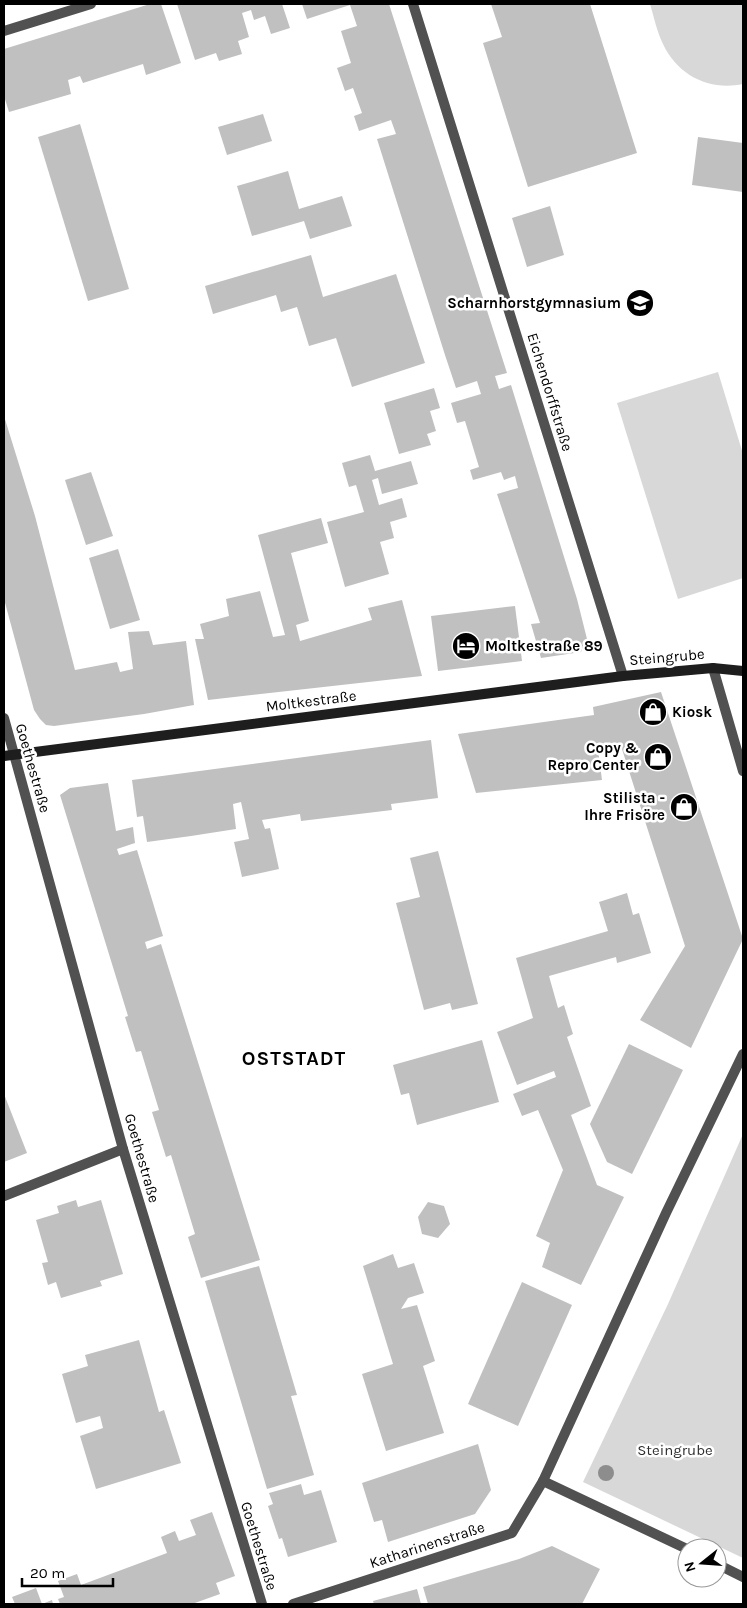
<svg xmlns="http://www.w3.org/2000/svg" width="747" height="1608" font-family="Karla,sans-serif">
<style>
.green{fill:#d8d8d8}
.building{fill:#c0c0c0}
.lines{fill:none;stroke-linecap:round;stroke-linejoin:round}
.street{stroke:#515151;stroke-width:10}
.secondary{stroke:#1e1e1e;stroke-width:10}
.tree{fill:#8d8d8d}
.labels{text-anchor:middle;dominant-baseline:central;stroke-width:5;stroke-linejoin:round;paint-order:stroke}
.poi-label{font-size:15px;font-weight:bold;fill:#000;stroke:#fff;text-anchor:end}
.street-label{font-size:15px;fill:#000;stroke:#fff}
.park-label{font-size:15px;fill:#2f2f2f;stroke:#fff}
.district-label{font-size:20px;font-weight:bold;letter-spacing:1px;fill:#000;stroke:#fff}
</style>
<rect width="100%" height="100%" fill="#fff"/>
<g class="green">
<path d="M650 4H743V84C710 91 678 76 663 44 657 32 654 17 650 4Z"/>
<path d="M718 372 743 454V578L678 599 617 403Z"/>
<path d="M743 1134V1558L583 1482 668 1304Z"/>
</g>
<g class="building">
<path d="M150 4H161L181 63 146 75 143 64 83 83 80 76 68 80 71 94 9 112 4 96V49Z"/>
<path d="M177 4H282L290 28 271 34 265 16 254 20 251 10 242 13 249 37 238 41 242 54 219 61 216 53 195 60Z"/>
<path d="M302 4H389L507 373 495 376 499 389 511 385 577 599 587 639 581 652 541 658 531 624 540 623 497 494 518 488 515 476 504 480 501 472 473 480 470 470 479 467 465 421 457 423 451 403 481 394 477 381 456 388 445 355 377 139 396 134 391 120 359 131 354 116 362 113 353 88 345 91 337 68 351 63 341 31 357 26 350 5 307 19Z"/>
<path d="M491 4H590L637 153 528 187 483 43 502 37Z"/>
<path d="M263 114 272 141 227 155 218 127Z"/>
<path d="M80 124 129 289 88 301 38 137Z"/>
<path d="M698 137 743 143V192L692 185Z"/>
<path d="M288 171 299 209 342 196 352 226 310 239 304 221 252 236 237 186Z"/>
<path d="M550 206 564 255 527 267 512 218Z"/>
<path d="M311 255 323 297 396 274 425 363 352 387 336 338 309 346 297 307 281 312 276 295 213 314 205 286Z"/>
<path d="M434 388 440 408 430 411 436 431 427 434 431 445 399 454 384 403Z"/>
<path d="M4 416 35 516 75 670 117 662 120 672 133 669 128 632 149 631 153 645 186 641 194 705 144 714 54 726 46 725 40 719 34 710 4 599Z"/>
<path d="M370 455 375 471 411 461 418 484 382 494 378 478 372 480 379 505 402 498 407 517 390 522 394 538 380 542 389 574 345 587 327 522 364 512 356 485 349 487 342 463Z"/>
<path d="M91 472 113 536 86 545 65 480Z"/>
<path d="M321 518 328 543 291 553 309 621 296 625 300 641 372 620 368 608 402 600 422 676 208 700 195 639H204L200 624 229 616 226 599 260 591 273 637 285 635 258 535Z"/>
<path d="M118 549 140 620 110 629 89 558Z"/>
<path d="M515 606 522 661 438 671 431 616Z"/>
<path d="M661 692 743 939 691 1048 640 1020 685 946 621 746 598 749 602 780 476 793 458 734 594 715 593 707Z"/>
<path d="M431 740 438 798 391 804 392 810 301 821 300 814 262 820 265 829 270 828 279 869 242 877 234 842 249 839 241 802 233 804 236 829 191 836 147 842 143 816 137 817 132 780Z"/>
<path d="M108 783 116 831 133 827 135 843 117 849 119 855 137 850 163 936 145 942 147 949 161 944 260 1260 201 1278 188 1237 195 1234 171 1155 166 1157 152 1112 159 1110 141 1051 136 1052 125 1017 128 1016 60 795 70 788Z"/>
<path d="M438 851 478 1004 452 1010 450 1003 424 1010 396 903 420 897 410 858Z"/>
<path d="M627 893 633 915 639 913 651 953 617 963 616 957 549 976 558 1008 564 1005 573 1034 567 1037 591 1106 571 1115 597 1185 624 1197 581 1285 542 1267 550 1243 536 1236 563 1170 538 1110 522 1116 513 1094 556 1077 554 1071 517 1085 497 1032 533 1018 516 958 608 931 599 902Z"/>
<path d="M482 1040 499 1102 417 1125 409 1093 401 1095 393 1065Z"/>
<path d="M629 1044 683 1070 632 1174 607 1162 590 1124Z"/>
<path d="M4 1094 27 1153 4 1162Z"/>
<path d="M76 1200 78 1207 101 1200 123 1274 100 1281 102 1286 61 1298 56 1282 48 1285 42 1263 48 1262 36 1220 59 1213 57 1206Z"/>
<path d="M428 1202 444 1206 450 1224 438 1238 422 1234 418 1217Z"/>
<path d="M393 1254 398 1268 414 1263 424 1293 408 1298 401 1309 417 1305 435 1361 423 1366 444 1433 386 1451 362 1374 393 1364 363 1266Z"/>
<path d="M259 1266 297 1395 291 1396 314 1475 267 1489 205 1281Z"/>
<path d="M522 1282 572 1305 518 1426 468 1404Z"/>
<path d="M139 1340 159 1412 164 1410 181 1463 96 1489 80 1436 103 1428 100 1416 76 1423 62 1374 88 1366 85 1355Z"/>
<path d="M478 1444 491 1490 475 1514 388 1542 382 1520 374 1522 362 1483Z"/>
<path d="M301 1484 304 1495 321 1490 337 1542 288 1557 282 1538 279 1539 268 1506 273 1504 269 1493Z"/>
<path d="M212 1512 235 1576 216 1583 220 1594 192 1604H60L58 1599 64 1597 58 1581 77 1574 81 1585 167 1553 161 1537 175 1531 179 1541 196 1535 190 1520Z"/>
<path d="M552 1546 600 1569 582 1604H428L423 1587 519 1559Z"/>
<path d="M36 1588 42 1604 52 1600 53 1604H15L12 1597Z"/>
<path d="M417 1589 421 1604H374L373 1601Z"/>
</g>
<g class="lines">
<g class="street">
<path d="M413 4 623 676"/>
<path d="M4 31 91 4"/>
<path d="M713 668 743 771"/>
<path d="M4 718 123 1149 262 1604"/>
<path d="M4 1196 123 1149"/>
<path d="M543 1481 687 1549"/>
<path d="M717 1564 743 1577"/>
<path d="M293 1604 512 1533 543 1481 666 1213 743 1054"/>
</g>
<path class="secondary" d="M4 756 623 676 713 668 743 671"/>
</g>
<circle class="tree" cx="606" cy="1473" r="8"/>
<defs>
<symbol id="school-disc" viewBox="-11 -11 22 22"><circle r="9.5" fill="#000" stroke="#fff"/><path d="M0-5L7-2L0 1L-7-2ZM-4 1L0 2.5L4 1V4Q0 6-4 4Z" fill="#fff"/></symbol>
<symbol id="hotel-disc" viewBox="-11 -11 22 22"><circle r="9.5" fill="#000" stroke="#fff"/><path d="M-6-4.5h1.5V1H6V5H4.5V3h-9V5H-6ZM-4 0a1.8 1.8 0 1 1 3.6 0ZM.5 0V-2.5h3Q6-2.5 6 0Z" fill="#fff"/></symbol>
<symbol id="shop-disc" viewBox="-11 -11 22 22"><circle r="9.5" fill="#000" stroke="#fff"/><path d="M-5-2.5h2.3a2.7 3.5 0 0 1 5.4 0H5L5.5 6h-11ZM-1.5-2.5h3a1.5 2.3 0 0 0-3 0Z" fill="#fff"/></symbol>
</defs>
<g fill-rule="evenodd">
<use href="#school-disc" x="624" y="287" width="32" height="32"/>
<use href="#hotel-disc" x="450" y="630" width="32" height="32"/>
<use href="#shop-disc" x="637" y="696" width="32" height="32"/>
<use href="#shop-disc" x="642" y="741" width="32" height="32"/>
<use href="#shop-disc" x="668" y="791" width="32" height="32"/>
</g>
<g class="labels">
<g class="poi-label">
<text x="621" y="303">Scharnhorstgymnasium</text>
<text x="485" y="646" text-anchor="start">Moltkestraße 89</text>
<text x="672" y="712" text-anchor="start">Kiosk</text>
<text x="639" y="748">Copy &amp;<tspan x="639" dy="17">Repro Center</tspan></text>
<text x="665" y="798">Stilista -<tspan x="665" dy="17">Ihre Frisöre</tspan></text>
</g>
<g class="street-label">
<text transform="translate(550 392) rotate(73)">Eichendorffstraße</text>
<text transform="translate(667 657) rotate(-5)">Steingrube</text>
<text transform="translate(311 701) rotate(-7)">Moltkestraße</text>
<text transform="translate(33 768) rotate(74)">Goethestraße</text>
<text transform="translate(142 1158) rotate(74)">Goethestraße</text>
<text transform="translate(427 1545) rotate(-18)">Katharinenstraße</text>
<text transform="translate(259 1546) rotate(73)">Goethestraße</text>
</g>
<g class="park-label">
<text x="675" y="1450">Steingrube</text>
</g>
<g class="district-label">
<text x="294" y="1058">OSTSTADT</text>
</g>
</g>
<rect width="747" height="1608" fill="none" stroke="#000000" stroke-width="10"/>
<g transform="translate(702 1563) rotate(253)"><circle r="24" fill="#ffffff" stroke="#999999"/>
<path d="M0-4L9 19L0 12L-9 19Z" fill="#000000"/>
<text y="-8" font-size="14" font-weight="bold" text-anchor="middle" fill="#000000">N</text>
</g>
<path d="M22 1578v8h91v-8" fill="none" stroke="#000000" stroke-width="2.5"/>
<text x="30" y="1578" font-size="15" fill="#000000" stroke="#ffffff" stroke-width="4" paint-order="stroke">20 m</text>
</svg>
